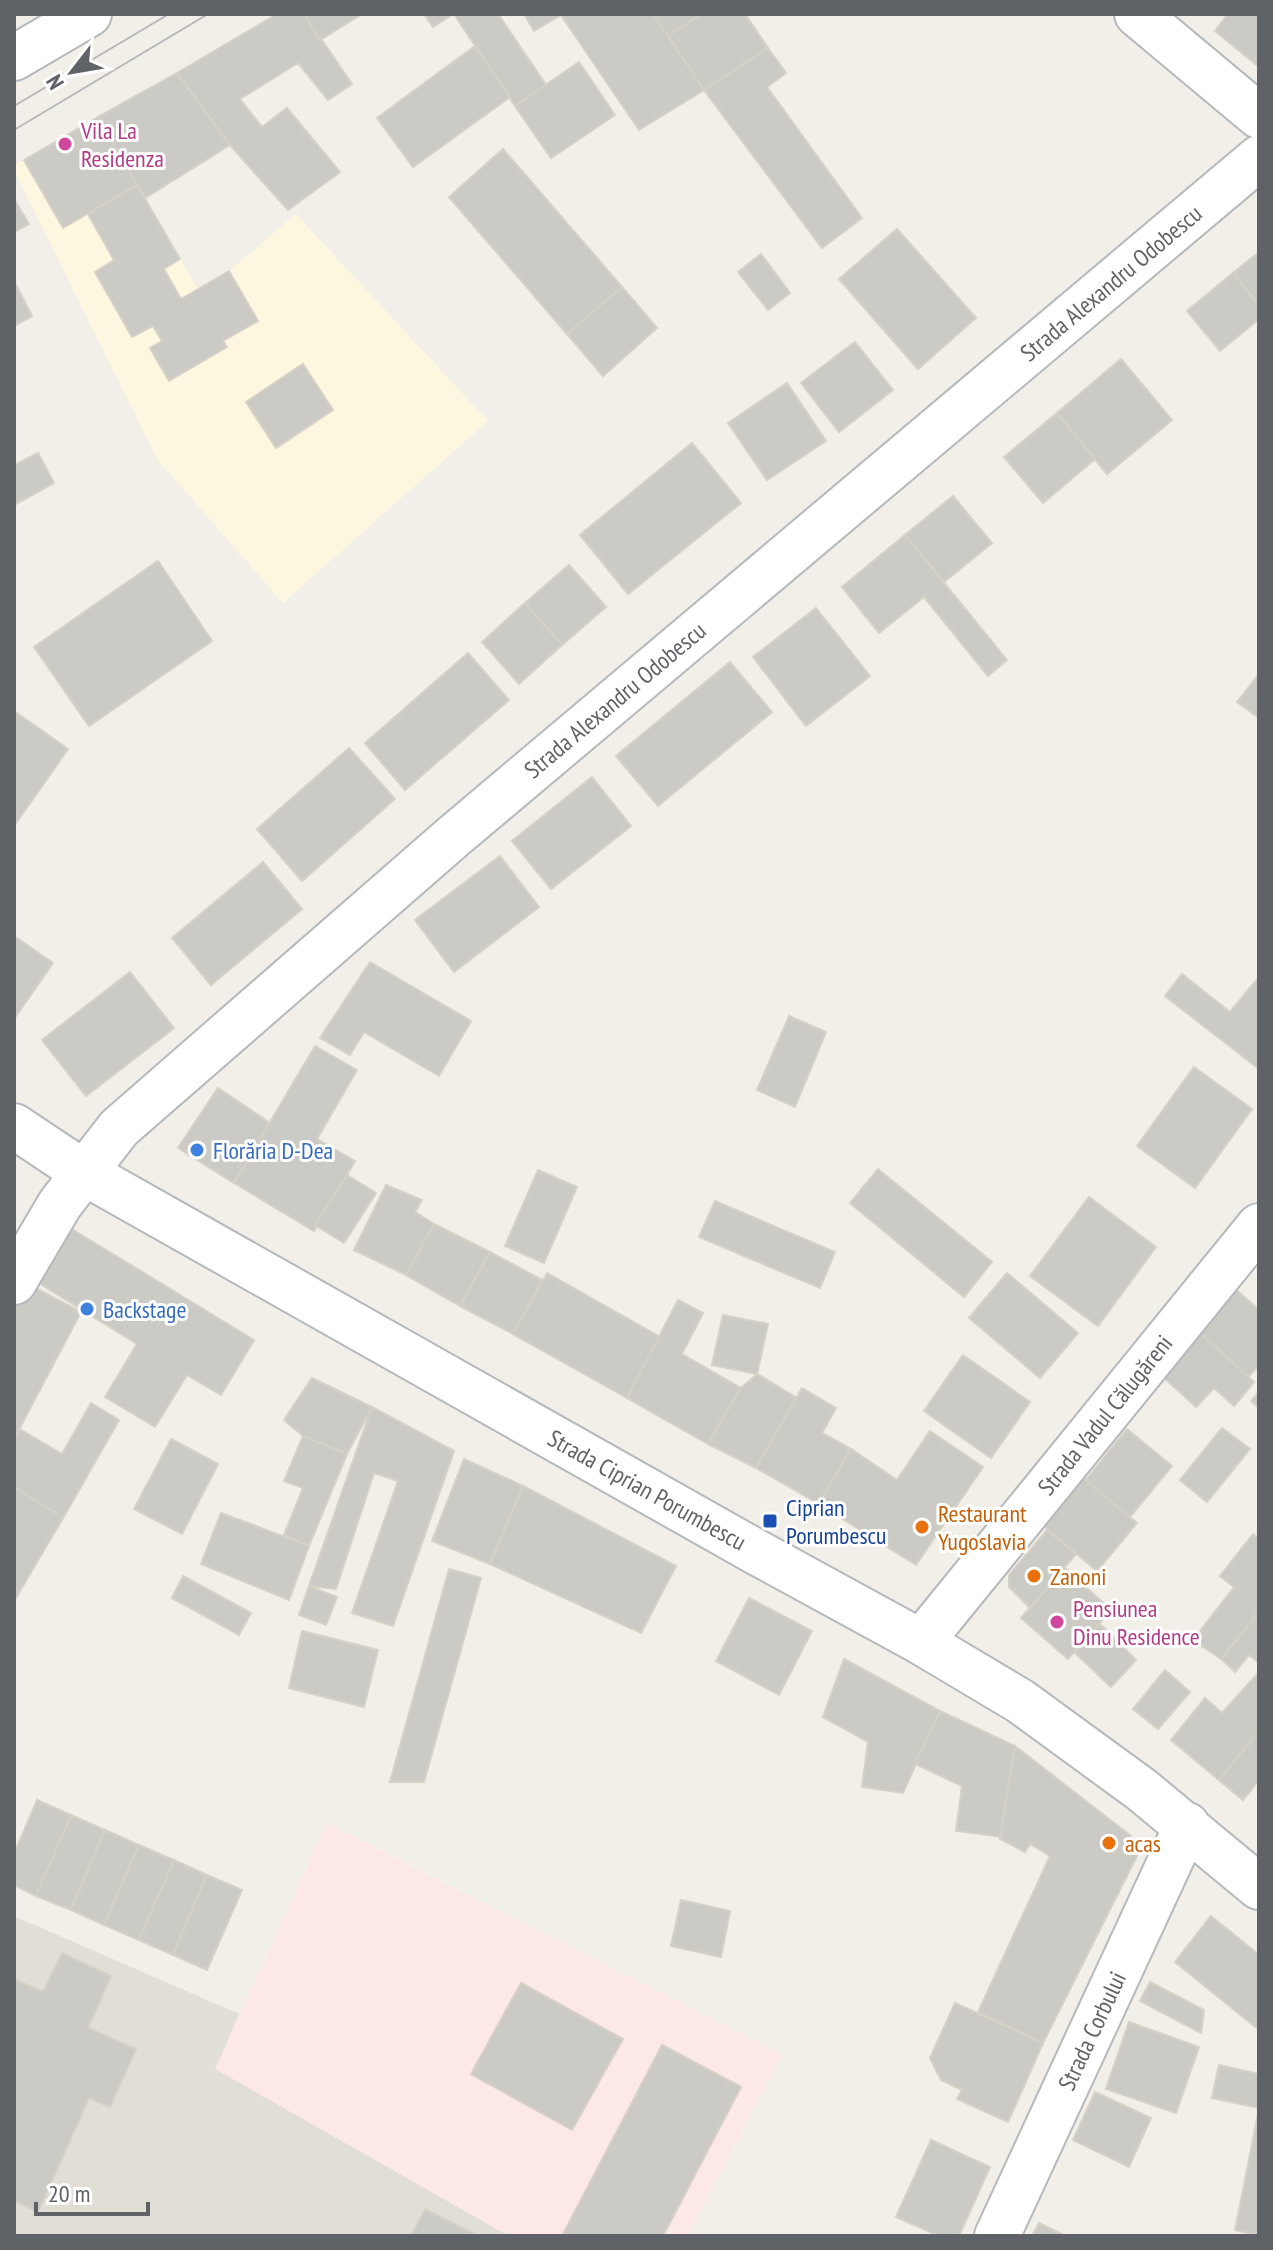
<svg xmlns="http://www.w3.org/2000/svg" width="1273" height="2250" font-family="'PT Sans Narrow',sans-serif">
<style>
.commercial{fill:#fef7e0}
.education{fill:#e1ded6}
.medical{fill:#fce8e6}
.building{fill:#cccac5;stroke:#d6d1c6;stroke-width:2}
.lines{fill:none;stroke-linecap:round;stroke-linejoin:round}
.minor-casing{stroke:#b5b8bc;stroke-width:48}
.minor{stroke:#fff;stroke-width:44}
.tram{stroke:#b6b7b8;stroke-width:2}
.hotel-dot{fill:#d1479c;stroke:#fff;stroke-width:3}
.shop-dot{fill:#3f7fe0;stroke:#fff;stroke-width:3}
.transit-dot{fill:#1a4fb4;stroke:#fff;stroke-width:3}
.food-dot{fill:#e8710a;stroke:#fff;stroke-width:3}
.labels{text-anchor:middle;dominant-baseline:central;stroke-width:6;stroke-linejoin:round;paint-order:stroke}
.hotel-label{font-size:24px;fill:#b23c85;stroke:#fff;text-anchor:start}
.street-label{font-size:24px;fill:#5f6368;stroke:#fff}
.shop-label{font-size:24px;fill:#366cbe;stroke:#fff;text-anchor:start}
.transit-label{font-size:24px;fill:#164399;stroke:#fff;text-anchor:start}
.food-label{font-size:24px;fill:#c56008;stroke:#fff;text-anchor:start}
</style>
<rect width="100%" height="100%" fill="#f1efe8"/>
<path class="commercial" d="M98 117 198 289 229 271 296 214 488 421 283 603 157 459 14 170V165Z"/>
<path class="education" d="M14 1916 239 2014 216 2069 509 2236H14Z"/>
<path class="medical" d="M327 1823 782 2055 687 2236H509L215 2069Z"/>
<g class="building">
<path d="M277 14H304L352 84 328 100 298 63 240 99 262 127 287 108 340 172 288 210 230 145 177 73Z"/>
<path d="M304 14H362L320 40Z"/>
<path d="M424 14H453L433 27Z"/>
<path d="M454 14H498L546 85 515 106Z"/>
<path d="M524 14H561V15L534 31Z"/>
<path d="M653 14 704 90 639 130 561 15Z"/>
<path d="M653 14H702L668 36Z"/>
<path d="M702 14H745L768 48 704 90 668 36Z"/>
<path d="M1228 14H1259V67L1215 31Z"/>
<path d="M475 46 510 97 413 167 377 118Z"/>
<path d="M768 48 786 73 767 87 862 218 822 248 704 90Z"/>
<path d="M579 62 615 115 551 158 515 106Z"/>
<path d="M177 73 230 145 145 198 98 117Z"/>
<path d="M98 117 137 185 63 228 24 160Z"/>
<path d="M503 149 622 287 567 334 449 197Z"/>
<path d="M137 185 180 259 164 269 181 299 229 271 258 321 223 341 227 347 169 381 150 348 162 341 153 326 132 337 95 272 114 260 88 214Z"/>
<path d="M14 199 29 224 14 232Z"/>
<path d="M897 229 976 318 918 369 839 279Z"/>
<path d="M1259 252V305L1233 273Z"/>
<path d="M761 254 790 293 768 310 738 272Z"/>
<path d="M1233 273 1259 305V319L1220 351 1187 311Z"/>
<path d="M14 281 32 316 14 326Z"/>
<path d="M622 287 657 328 603 376 567 334Z"/>
<path d="M855 342 893 390 839 432 801 383Z"/>
<path d="M1121 359 1172 420 1107 474 1057 413Z"/>
<path d="M303 364 333 410 276 448 246 402Z"/>
<path d="M787 383 826 441 767 480 728 423Z"/>
<path d="M1057 413 1095 459 1043 503 1004 457Z"/>
<path d="M692 443 741 503 628 594 580 535Z"/>
<path d="M38 453 54 483 14 505V465Z"/>
<path d="M953 496 992 543 944 582 905 535Z"/>
<path d="M905 535 1007 660 988 676 924 597 879 633 842 587Z"/>
<path d="M158 561 212 641 89 726 34 647Z"/>
<path d="M569 565 606 607 562 645 525 603Z"/>
<path d="M525 603 562 645 519 684 482 642Z"/>
<path d="M816 608 870 676 806 726 753 657Z"/>
<path d="M468 653 509 700 405 790 365 743Z"/>
<path d="M730 662 772 712 658 806 616 756Z"/>
<path d="M1259 674V718L1237 702Z"/>
<path d="M14 711 68 749 14 826Z"/>
<path d="M349 748 395 799 302 881 257 829Z"/>
<path d="M592 777 631 826 551 889 512 841Z"/>
<path d="M500 856 539 907 454 972 415 920Z"/>
<path d="M263 862 302 909 211 985 172 938Z"/>
<path d="M14 936 53 963 14 1019Z"/>
<path d="M370 962 471 1021 439 1076 364 1032 350 1055 320 1038Z"/>
<path d="M130 972 174 1028 86 1096 42 1040Z"/>
<path d="M1182 974 1230 1012 1259 977V1069L1165 996Z"/>
<path d="M789 1016 826 1032 795 1107 757 1090Z"/>
<path d="M315 1046 357 1070 317 1139 355 1161 314 1231 234 1183Z"/>
<path d="M1194 1067 1252 1109 1195 1188 1137 1146Z"/>
<path d="M218 1088 270 1123 234 1183 178 1148Z"/>
<path d="M878 1169 992 1262 964 1297 850 1203Z"/>
<path d="M538 1170 577 1187 544 1263 505 1246Z"/>
<path d="M347 1175 376 1193 344 1243 315 1225Z"/>
<path d="M386 1185 422 1200 415 1212 434 1224 406 1275 354 1250Z"/>
<path d="M1089 1197 1156 1247 1098 1326 1030 1276Z"/>
<path d="M715 1201 835 1252 820 1288 699 1237Z"/>
<path d="M434 1224 490 1252 460 1306 406 1275Z"/>
<path d="M70 1228 254 1340 221 1395 187 1375 155 1427 105 1397 137 1344 37 1282Z"/>
<path d="M490 1252 542 1280 513 1334 460 1306Z"/>
<path d="M547 1273 660 1337 627 1398 513 1334Z"/>
<path d="M1007 1273 1078 1333 1040 1378 969 1318Z"/>
<path d="M26 1283 81 1312 14 1439V1306Z"/>
<path d="M1234 1288 1259 1310V1365L1248 1377 1200 1333Z"/>
<path d="M678 1300 703 1313 682 1354 741 1388 708 1444 627 1398Z"/>
<path d="M723 1315 768 1324 757 1374 712 1365Z"/>
<path d="M1200 1333 1254 1382 1234 1406 1214 1388 1196 1407 1161 1375Z"/>
<path d="M963 1355 1030 1402 991 1458 924 1411Z"/>
<path d="M757 1374 797 1398 756 1468 708 1444 741 1388Z"/>
<path d="M312 1378 372 1407 347 1454 303 1436 284 1420Z"/>
<path d="M802 1388 836 1408 822 1433 851 1449 819 1504 756 1468Z"/>
<path d="M1259 1392V1408L1251 1401Z"/>
<path d="M91 1403 119 1420 63 1518 14 1487V1439L19 1429 62 1454Z"/>
<path d="M372 1407 454 1451 393 1626 352 1613 398 1481 374 1473 336 1589 309 1586Z"/>
<path d="M1222 1428 1250 1449 1207 1502 1180 1480Z"/>
<path d="M1127 1429 1172 1466 1130 1517 1085 1481Z"/>
<path d="M930 1431 983 1467 916 1565 819 1504 851 1449 897 1480Z"/>
<path d="M303 1436 347 1454 309 1546 284 1535 303 1488 284 1481Z"/>
<path d="M171 1439 218 1464 182 1534 134 1509Z"/>
<path d="M464 1459 523 1486 490 1564 432 1541Z"/>
<path d="M1080 1475 1137 1523 1097 1571 1039 1522Z"/>
<path d="M523 1486 676 1566 641 1633 490 1564Z"/>
<path d="M14 1487 63 1518 14 1601Z"/>
<path d="M221 1513 309 1546 289 1600 201 1564Z"/>
<path d="M1047 1530 1076 1554 1030 1608 1009 1587V1575Z"/>
<path d="M1253 1534 1259 1538V1612L1221 1659 1193 1640 1234 1587 1220 1576Z"/>
<path d="M1065 1568 1111 1610 1068 1659 1021 1618Z"/>
<path d="M449 1569 481 1578 424 1782H390Z"/>
<path d="M183 1576 251 1613 239 1635 172 1598Z"/>
<path d="M309 1586 337 1597 326 1625 299 1615Z"/>
<path d="M749 1598 812 1631 779 1695 716 1661Z"/>
<path d="M1259 1612V1663L1249 1655 1235 1672 1221 1659Z"/>
<path d="M1100 1624 1136 1660 1111 1687 1074 1652Z"/>
<path d="M302 1631 378 1650 364 1707 289 1688Z"/>
<path d="M844 1659 940 1711 903 1793 862 1787 868 1742 823 1717Z"/>
<path d="M1165 1670 1190 1692 1158 1729 1133 1709Z"/>
<path d="M1259 1672V1731L1219 1780 1171 1740 1205 1698 1222 1713Z"/>
<path d="M940 1711 1015 1746 1002 1837 956 1831 962 1786 915 1764Z"/>
<path d="M1259 1731V1780L1243 1800 1219 1780Z"/>
<path d="M1015 1746 1131 1836 1137 1856 1043 2043 978 2012 1050 1856 1030 1844 1025 1852 1000 1839Z"/>
<path d="M37 1800 71 1815 36 1896 14 1885V1854Z"/>
<path d="M71 1815 105 1830 71 1910 36 1896Z"/>
<path d="M105 1830 139 1845 104 1925 71 1910Z"/>
<path d="M139 1845 174 1860 139 1940 104 1925Z"/>
<path d="M174 1860 207 1875 173 1955 139 1940Z"/>
<path d="M207 1875 242 1890 207 1970 173 1955Z"/>
<path d="M681 1900 730 1911 721 1957 671 1946Z"/>
<path d="M1211 1916 1259 1955V2030L1175 1962Z"/>
<path d="M62 1953 111 1976 88 2028 136 2049 110 2107 89 2098 38 2212 14 2201V1979L43 1992Z"/>
<path d="M1150 1982 1204 2010 1201 2033 1140 2001Z"/>
<path d="M521 1983 623 2039 572 2130 471 2074Z"/>
<path d="M955 2003 1043 2043 1008 2122 957 2099 962 2090 941 2080 930 2058Z"/>
<path d="M1129 2022 1199 2047 1176 2113 1106 2089Z"/>
<path d="M662 2045 741 2087 663 2236H562Z"/>
<path d="M1219 2065 1259 2074V2108L1212 2098Z"/>
<path d="M1095 2092 1151 2118 1129 2167 1073 2140Z"/>
<path d="M1259 2109V2225L1257 2235 1235 2230Z"/>
<path d="M931 2140 990 2167 959 2236H939L896 2217Z"/>
<path d="M425 2209 478 2236H411Z"/>
<path d="M1039 2223 1066 2236H1032Z"/>
</g>
<g class="lines">
<defs>
<g id="minor">
<path d="M1137 14 1259 116"/>
<path d="M14 58 89 14"/>
<path d="M14 1126 83 1172 758 1553 921 1642 1020 1701 1142 1790 1259 1887"/>
<path d="M14 1282 60 1204 119 1128 454 836 1259 158"/>
<path d="M921 1642 1259 1226"/>
<path d="M997 2236 1187 1825"/>
</g>
</defs>
<use href="#minor" class="minor-casing"/>
<use href="#minor" class="minor"/>
<g class="tram">
<path d="M14 106 169 14"/>
<path d="M14 130 208 14"/>
</g>
</g>
<g class="hotel-dot">
<circle cx="65" cy="144" r="8"/>
<circle cx="1057" cy="1622" r="8"/>
</g>
<g class="shop-dot">
<circle cx="197" cy="1150" r="8"/>
<circle cx="87" cy="1309" r="8"/>
</g>
<rect class="transit-dot" x="762" y="1513" width="16" height="16" rx="4"/>
<g class="food-dot">
<circle cx="922" cy="1527" r="8"/>
<circle cx="1034" cy="1576" r="8"/>
<circle cx="1109" cy="1843" r="8"/>
</g>
<g class="labels">
<g class="hotel-label">
<text x="81" y="130">Vila La<tspan x="81" dy="28">Residenza</tspan></text>
<text x="1073" y="1608">Pensiunea<tspan x="1073" dy="28">Dinu Residence</tspan></text>
</g>
<g class="street-label">
<text transform="translate(1111 283) rotate(-40)">Strada Alexandru Odobescu</text>
<text transform="translate(615 700) rotate(-40)">Strada Alexandru Odobescu</text>
<text transform="translate(1105 1415) rotate(-51)">Strada Vadul Călugăreni</text>
<text transform="translate(647 1490) rotate(29)">Strada Ciprian Porumbescu</text>
<text transform="translate(1092 2031) rotate(-65)">Strada Corbului</text>
</g>
<g class="shop-label">
<text x="213" y="1150">Florăria D-Dea</text>
<text x="103" y="1309">Backstage</text>
</g>
<g class="transit-label">
<text x="786" y="1507">Ciprian<tspan x="786" dy="28">Porumbescu</tspan></text>
</g>
<g class="food-label">
<text x="938" y="1513">Restaurant<tspan x="938" dy="28">Yugoslavia</tspan></text>
<text x="1050" y="1576">Zanoni</text>
<text x="1125" y="1843">acas</text>
</g>
</g>
<rect width="1273" height="2250" fill="none" stroke="#5f6368" stroke-width="32"/>
<g transform="translate(72 72) rotate(239)" stroke="#ffffff" stroke-width="6" paint-order="stroke">
<path d="M0-6L14 30L0 20L-14 30Z" fill="#5f6368"/>
<text y="-12" font-size="22" font-weight="bold" text-anchor="middle" fill="#5f6368">N</text>
</g>
<path d="M36 2202v12h112v-12" fill="none" stroke="#5f6368" stroke-width="4"/>
<text x="48" y="2202" font-size="24" fill="#5f6368" stroke="#ffffff" stroke-width="6" paint-order="stroke">20 m</text>
</svg>
